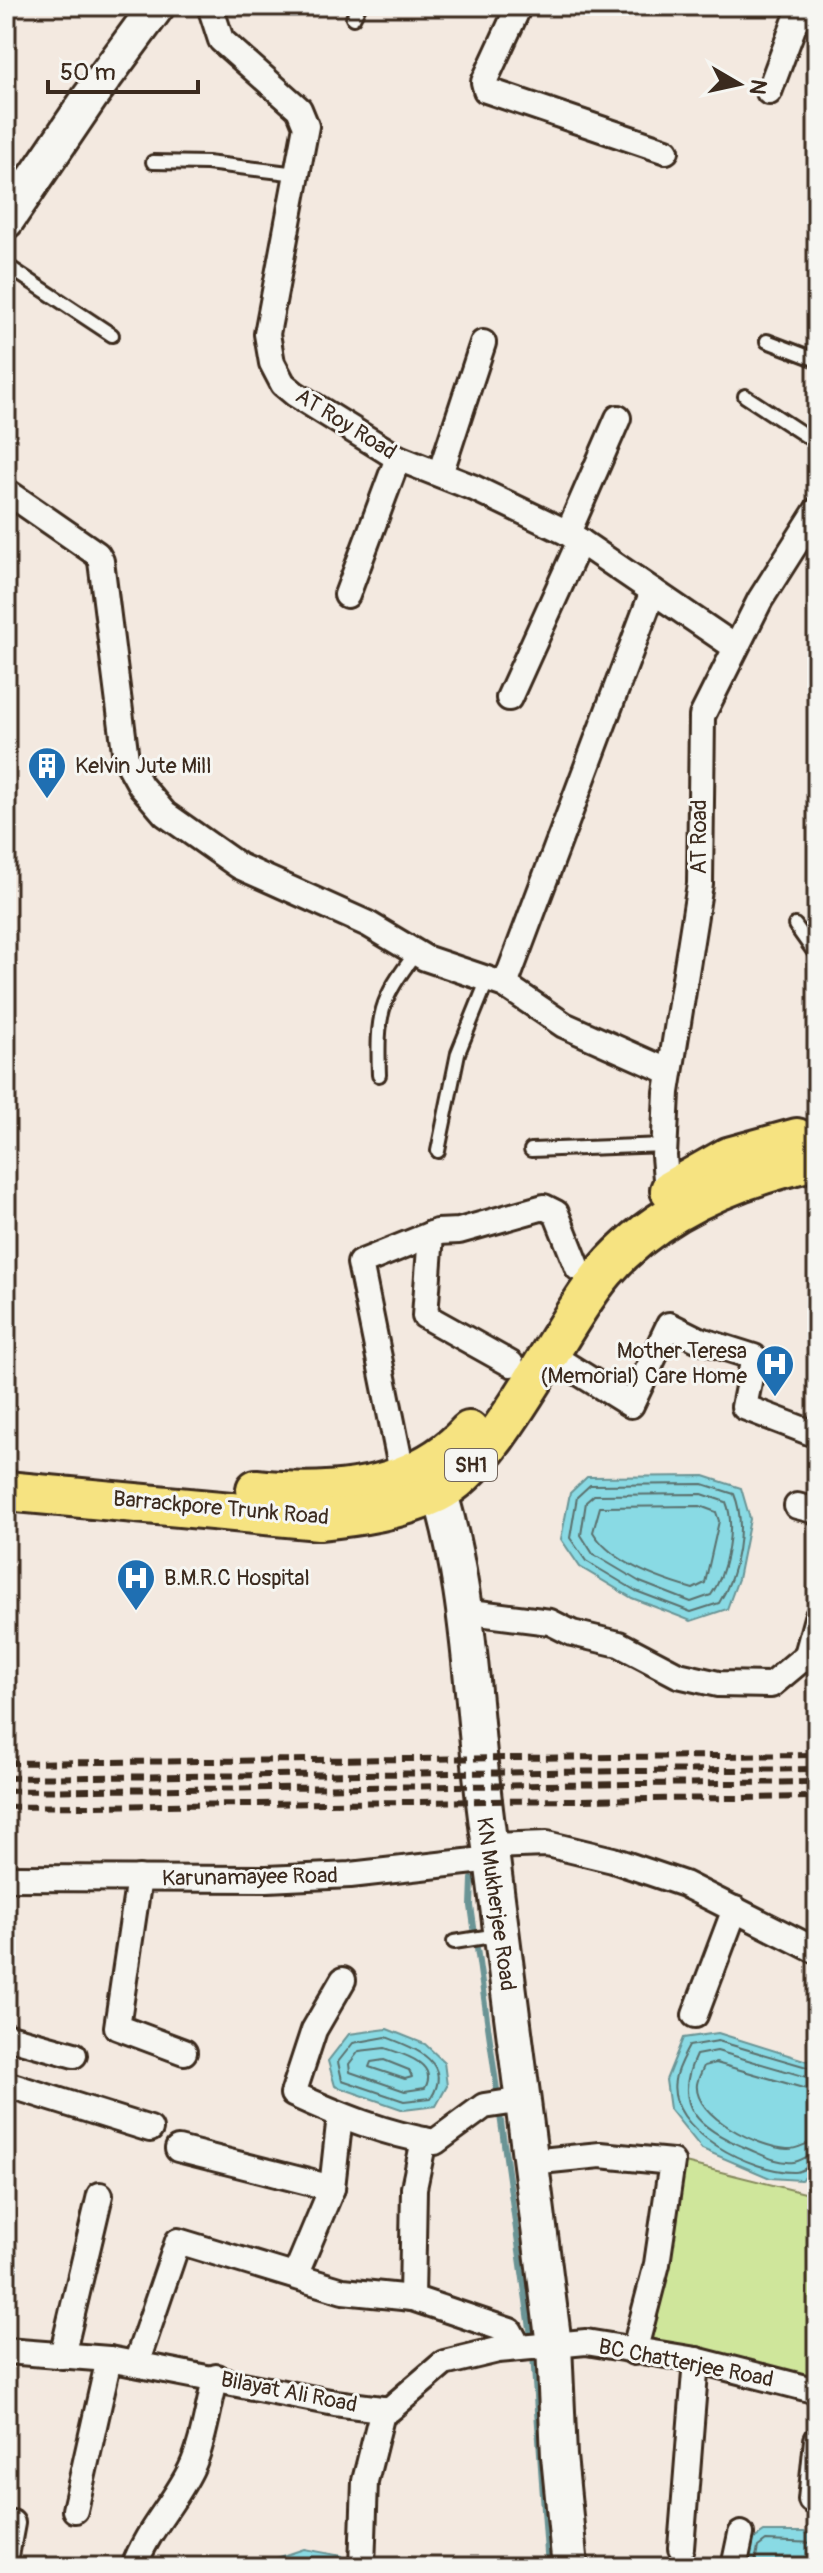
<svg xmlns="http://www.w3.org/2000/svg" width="823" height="2573" font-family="Pangolin,sans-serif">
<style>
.green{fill:#cfe69b;stroke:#85885c;stroke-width:2}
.water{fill:#89dae4;stroke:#6a9495;stroke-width:2}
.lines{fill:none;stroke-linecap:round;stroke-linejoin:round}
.shore{stroke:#5a706d;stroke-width:2}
.stream{stroke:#6a9495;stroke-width:6}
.lane-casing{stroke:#3b2a1e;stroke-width:18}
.street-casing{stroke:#3b2a1e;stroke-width:30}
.secondary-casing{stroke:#3b2a1e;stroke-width:40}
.primary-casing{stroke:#3b2a1e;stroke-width:44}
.lane{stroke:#f6f6f2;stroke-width:12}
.street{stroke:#f6f6f2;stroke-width:24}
.secondary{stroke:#f6f6f2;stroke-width:34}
.primary{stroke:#f6e381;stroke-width:38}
.rail{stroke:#3b2a1e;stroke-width:6;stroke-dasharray:12 6;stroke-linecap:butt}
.labels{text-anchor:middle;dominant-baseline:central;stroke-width:6;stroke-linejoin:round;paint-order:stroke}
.shield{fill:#f6f6f2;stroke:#73675e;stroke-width:2}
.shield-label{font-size:20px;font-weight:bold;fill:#3b2a1e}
.street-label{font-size:22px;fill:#3b2a1e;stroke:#f6f6f2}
.poi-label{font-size:22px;fill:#3b2a1e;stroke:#f6f6f2;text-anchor:start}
</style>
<rect width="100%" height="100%" fill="#f3e9e0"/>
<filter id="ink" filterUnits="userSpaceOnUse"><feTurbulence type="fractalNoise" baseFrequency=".0125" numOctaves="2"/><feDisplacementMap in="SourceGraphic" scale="16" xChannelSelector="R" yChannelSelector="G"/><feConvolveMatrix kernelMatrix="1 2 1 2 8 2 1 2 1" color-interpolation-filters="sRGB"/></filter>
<g filter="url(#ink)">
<path class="green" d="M681 2162 817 2196V2389L640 2347Z"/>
<g class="water">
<path d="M704 1476 741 1488 750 1519 738 1579 727 1609 691 1621 632 1598 580 1567 561 1539 570 1493 587 1477Z"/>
<path d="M387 2029 425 2044 444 2062 447 2086 436 2106 404 2110 335 2086 328 2061 349 2034Z"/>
<path d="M718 2033 817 2064V2170L801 2180 770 2178 702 2149 670 2109 666 2080 683 2038Z"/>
<path d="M764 2532H804L817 2536V2567H746L751 2541Z"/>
<path d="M304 2549 341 2556 349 2567H273L274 2559Z"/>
</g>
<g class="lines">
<g class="shore">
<path d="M703 1484 734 1494C747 1525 737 1575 719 1603L691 1612 636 1591 586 1561 570 1538 577 1497 590 1485Z"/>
<path d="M702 1494 726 1502C736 1526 726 1574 711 1595L691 1602 640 1582 593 1554 581 1535 586 1502 594 1495Z"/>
<path d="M700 1506 716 1512 719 1521 705 1583 693 1589C661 1580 611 1562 593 1532L600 1507Z"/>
<path d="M386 2037C414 2048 454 2062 431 2098L404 2101 342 2080 338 2062 353 2043Z"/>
<path d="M385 2048C402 2054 439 2063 425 2088L405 2091 350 2072 349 2064 359 2051Z"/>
<path d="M384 2060 409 2070 412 2077 405 2079 369 2067 371 2062Z"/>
<path d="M817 2070 718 2041 689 2046C684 2056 676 2069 675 2080 666 2131 754 2173 795 2172 803 2172 808 2165 817 2164"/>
<path d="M817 2080 717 2051 696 2055C671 2107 700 2129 746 2148 761 2154 777 2164 794 2162 802 2161 808 2154 817 2154"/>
<path d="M817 2092 716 2063 704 2066C702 2071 698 2078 697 2084 693 2117 761 2148 787 2149 798 2150 806 2142 817 2141"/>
<path d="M754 2567 758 2547 766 2541 817 2543"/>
</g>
<g class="stream">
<path d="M472 1879 471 1906 498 2097"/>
<path d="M499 2108 532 2343"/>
<path d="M533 2354 548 2567"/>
</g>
<defs>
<g id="lane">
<path d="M353 18 359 6"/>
<path d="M153 162 207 163 297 174"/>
<path d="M6 265 112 335"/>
<path d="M767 341 817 360"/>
<path d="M745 396 817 443"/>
<path d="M795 925 817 956"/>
<path d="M379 1075C377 1015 379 1001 416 953"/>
<path d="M531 1150 665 1145"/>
<path d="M438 1151 458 1053 488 979"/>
<path d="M454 1942 498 1935"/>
</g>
<g id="street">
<path d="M210 6 221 40 299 109 306 126 267 334 272 363 283 384 295 394 398 458 474 488 568 533 735 647"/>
<path d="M519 6 484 82 486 90 666 151"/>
<path d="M769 92 801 6"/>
<path d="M440 474 483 343"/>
<path d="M6 491 97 554 101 561 126 759 141 786 165 814 239 866 368 924 425 958 505 985 564 1025 670 1072"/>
<path d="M568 533 618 418"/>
<path d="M347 595 398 458"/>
<path d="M509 698 580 541"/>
<path d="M505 985 653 591"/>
<path d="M667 1191 664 1156 667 1092 700 884 702 716 760 600 817 510"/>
<path d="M431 1234 425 1316 511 1364"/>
<path d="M549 1354 631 1405 669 1325 697 1339 754 1357 744 1407 817 1435"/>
<path d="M403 1477 360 1263 437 1232 459 1231 544 1207 556 1213 578 1268"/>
<path d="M797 1506 817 1511"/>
<path d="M463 1611 550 1622 572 1633 619 1644 678 1675 718 1684 771 1685 807 1655 817 1651"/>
<path d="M807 1655 817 1618"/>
<path d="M490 1846 547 1844 613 1860 684 1884 817 1951"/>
<path d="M6 1878 267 1879 350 1875 492 1859"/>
<path d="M139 1878 117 2027 184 2052"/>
<path d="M343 1980 314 2030 293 2094C339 2115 385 2134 435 2142L484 2106 523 2100"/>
<path d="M695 2015 735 1909"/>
<path d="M6 2036 74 2055"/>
<path d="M6 2084 150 2129"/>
<path d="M178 2149 332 2188"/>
<path d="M531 2162 600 2155 672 2162 657 2264 634 2352"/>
<path d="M295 2276 332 2188 340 2115"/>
<path d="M412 2298 414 2188 424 2140"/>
<path d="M6 2351 109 2359 335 2403 389 2410 444 2363 498 2350 586 2342 696 2360 817 2391"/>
<path d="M62 2356 100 2195"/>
<path d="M136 2364 178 2241 343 2291 412 2298 510 2331 519 2348"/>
<path d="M817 2440 811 2500 817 2502"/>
<path d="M75 2510 109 2359"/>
<path d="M681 2548 696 2360"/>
<path d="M6 2556 12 2523"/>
<path d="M134 2567C147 2530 174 2504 191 2469 204 2442 208 2406 216 2377"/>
<path d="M362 2567 365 2481 383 2409"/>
<path d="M734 2567 741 2534"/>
</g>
<g id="secondary">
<path d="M6 221 90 97 157 6"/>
<path d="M431 1466C476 1592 470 1729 492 1859L554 2345 559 2456 570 2567"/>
</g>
<g id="primary">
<path d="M670 1190 728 1157 797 1138"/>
<path d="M256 1489C331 1497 416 1490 469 1431"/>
<path d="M6 1491 319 1520C359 1516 401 1510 437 1493 498 1464 558 1326 605 1271 658 1209 739 1177 817 1160"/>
</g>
</defs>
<use href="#lane" class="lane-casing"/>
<use href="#street" class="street-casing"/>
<use href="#secondary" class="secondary-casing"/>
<use href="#primary" class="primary-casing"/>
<use href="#lane" class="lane"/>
<use href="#street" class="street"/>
<use href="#secondary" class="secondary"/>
<use href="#primary" class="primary"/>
<g class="rail">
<path d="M6 1763 817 1755"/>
<path d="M6 1778 817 1769"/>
<path d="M6 1791 817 1782"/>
<path d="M6 1807 817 1797"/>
</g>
</g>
</g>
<defs>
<symbol id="building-pin" viewBox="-11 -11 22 30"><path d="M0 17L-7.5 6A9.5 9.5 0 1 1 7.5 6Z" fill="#1f6fb2" stroke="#f6f6f2"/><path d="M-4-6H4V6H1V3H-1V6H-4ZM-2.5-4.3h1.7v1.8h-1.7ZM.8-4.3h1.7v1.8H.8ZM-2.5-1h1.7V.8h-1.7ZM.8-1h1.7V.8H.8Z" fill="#fff"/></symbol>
<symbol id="hospital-pin" viewBox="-11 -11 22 30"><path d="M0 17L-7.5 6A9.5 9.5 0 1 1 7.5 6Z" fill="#1f6fb2" stroke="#f6f6f2"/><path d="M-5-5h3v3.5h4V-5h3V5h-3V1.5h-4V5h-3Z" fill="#fff"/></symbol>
</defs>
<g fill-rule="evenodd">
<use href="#building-pin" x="25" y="744" width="44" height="60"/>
<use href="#hospital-pin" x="753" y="1342" width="44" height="60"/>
<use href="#hospital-pin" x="114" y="1556" width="44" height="60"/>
</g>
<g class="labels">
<rect class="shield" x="445" y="1449" width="52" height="32" rx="6"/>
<g class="shield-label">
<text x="471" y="1465">SH1</text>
</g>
<g class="street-label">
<text transform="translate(346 424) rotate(32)">AT Roy Road</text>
<text transform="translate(699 837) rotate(-90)">AT Road</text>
<text transform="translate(221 1508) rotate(5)">Barrackpore Trunk Road</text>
<text transform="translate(250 1877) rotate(-1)">Karunamayee Road</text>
<text transform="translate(496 1904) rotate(82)">KN Mukherjee Road</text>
<text transform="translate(686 2363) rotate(11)">BC Chatterjee Road</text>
<text transform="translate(289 2392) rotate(11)">Bilayat Ali Road</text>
</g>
<g class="poi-label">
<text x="75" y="766">Kelvin Jute Mill</text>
<text x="747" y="1351" text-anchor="end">Mother Teresa<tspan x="747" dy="25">(Memorial) Care Home</tspan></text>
<text x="164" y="1578">B.M.R.C Hospital</text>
</g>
</g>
<rect width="823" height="2573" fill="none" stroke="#f6f6f2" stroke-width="32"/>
<rect x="16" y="16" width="791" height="2541" fill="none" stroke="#3b2a1e" stroke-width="3" filter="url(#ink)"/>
<g transform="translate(739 84) rotate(99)" stroke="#f6f6f2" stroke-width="6" paint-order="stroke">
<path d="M0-6L14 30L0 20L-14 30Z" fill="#3b2a1e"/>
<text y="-12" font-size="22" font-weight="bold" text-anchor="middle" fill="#3b2a1e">N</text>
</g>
<path d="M48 80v12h150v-12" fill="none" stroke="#3b2a1e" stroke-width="4"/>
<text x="60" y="80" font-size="24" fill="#3b2a1e" stroke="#f6f6f2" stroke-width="6" paint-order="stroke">50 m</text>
</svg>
